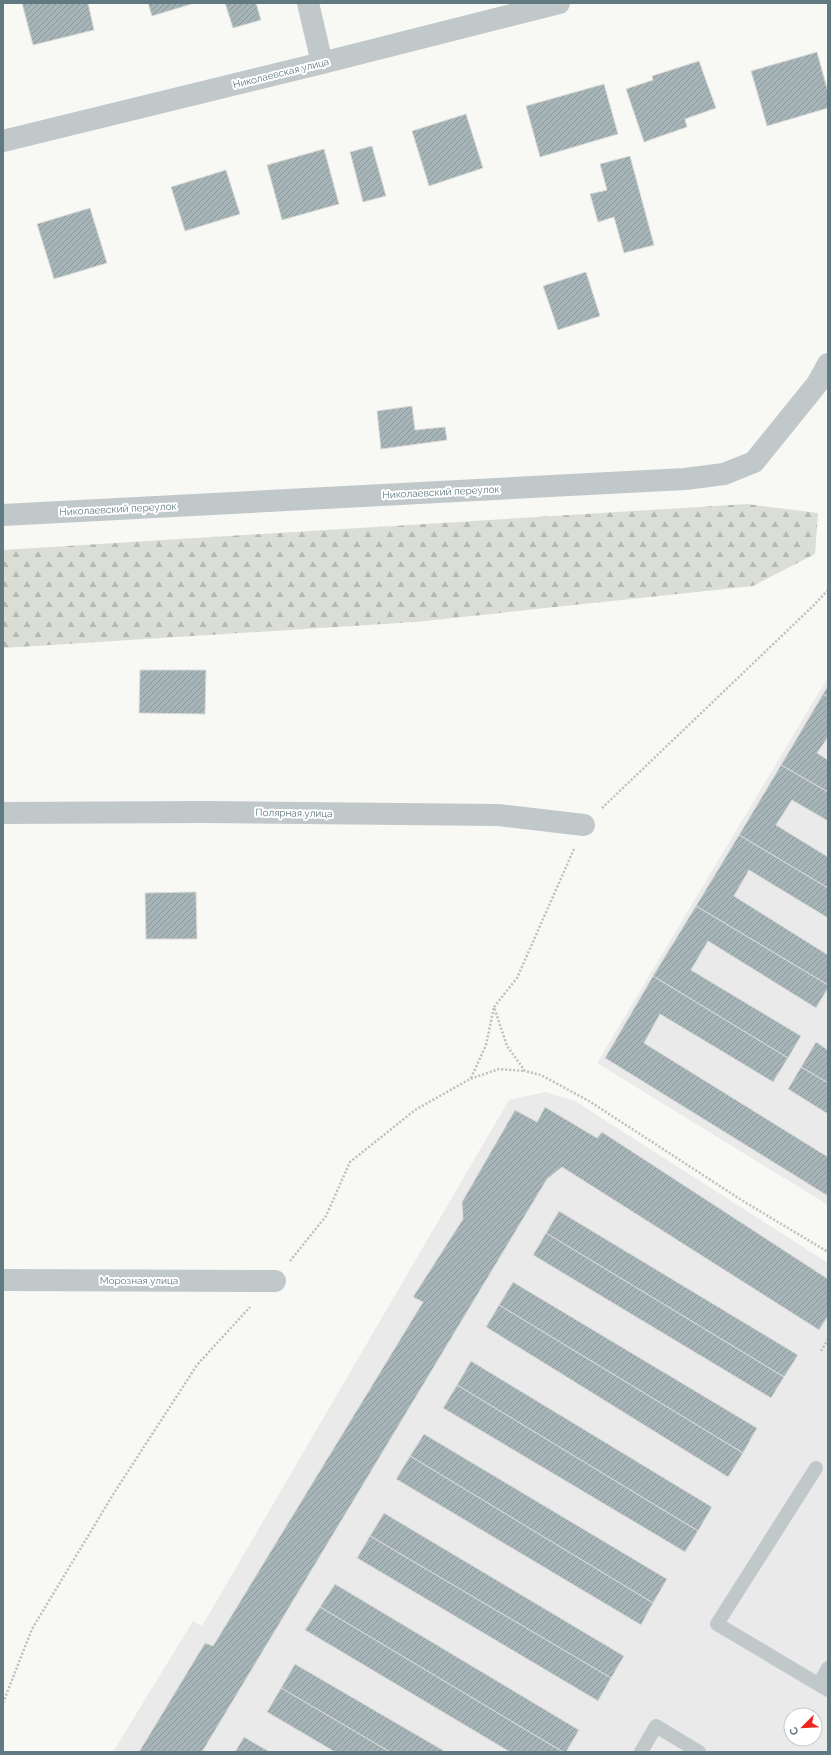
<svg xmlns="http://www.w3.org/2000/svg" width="831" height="1755" font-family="Raleway,sans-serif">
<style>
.built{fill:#e9eae9;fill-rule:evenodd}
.forest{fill:url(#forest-firs)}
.building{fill:url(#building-hatch);stroke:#dadad8}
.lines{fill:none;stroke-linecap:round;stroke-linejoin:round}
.path{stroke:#bbc0c1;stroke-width:2.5;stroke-dasharray:2 2;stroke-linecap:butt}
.service{stroke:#c1c8ca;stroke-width:14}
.minor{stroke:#c1c8ca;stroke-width:22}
.labels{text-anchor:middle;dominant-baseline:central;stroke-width:4;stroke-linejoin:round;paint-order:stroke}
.street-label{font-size:10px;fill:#617a82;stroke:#fff}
</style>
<defs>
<pattern id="forest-firs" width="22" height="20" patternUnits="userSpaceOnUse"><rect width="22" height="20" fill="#daded4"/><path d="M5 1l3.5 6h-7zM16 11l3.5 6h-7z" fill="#b4b9b1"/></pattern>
<pattern id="building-hatch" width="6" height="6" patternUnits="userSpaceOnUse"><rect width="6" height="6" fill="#a7b5b8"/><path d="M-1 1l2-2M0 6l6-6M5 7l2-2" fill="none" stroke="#8b989b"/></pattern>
</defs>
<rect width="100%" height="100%" fill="#f8f8f5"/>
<g class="built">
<path d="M828 677V1205L597 1063Z"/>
<path d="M545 1092 575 1101 828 1263V1752H113L193 1621 202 1626 509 1100ZM791 1715H815V1739H791Z"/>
</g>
<path class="forest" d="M747 504 818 513 815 554 753 586 415 622 3 648V550Z"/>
<g class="building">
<path d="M22 3H88L94 30 33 45Z"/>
<path d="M148 3H195L152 16Z"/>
<path d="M225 3H256L261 20 233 28Z"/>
<path d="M817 52 828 92V108L767 126 751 71Z"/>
<path d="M699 61 716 108 685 119 687 127 644 142 626 89 653 80 652 76Z"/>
<path d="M604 84 618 134 540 157 526 106Z"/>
<path d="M466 114 483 168 429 186 412 131Z"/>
<path d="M372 146 386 196 363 202 350 152Z"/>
<path d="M324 149 339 204 282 220 267 165Z"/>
<path d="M630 156 654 245 624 253 614 217 598 222 590 194 607 190 600 164Z"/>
<path d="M226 170 240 214 185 231 171 187Z"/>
<path d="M90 208 107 263 54 279 37 224Z"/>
<path d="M586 272 600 316 558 330 543 286Z"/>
<path d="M412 406 415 430 445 427 447 440 381 449 377 411Z"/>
<path d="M140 670H206L205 714 139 713Z"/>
<path d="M828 686V697L823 694Z"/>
<path d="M823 694 828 697V737L817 753 828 760V792L781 765Z"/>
<path d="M781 765 828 792V821L792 800 776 825 828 857V888L739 835Z"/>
<path d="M739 835 828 888V918L749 870 734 896 828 955V985L696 906Z"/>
<path d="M196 892 197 939H146L145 893Z"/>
<path d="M696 906 828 985V988L816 1008 708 941 691 970 801 1036 788 1058 653 976Z"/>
<path d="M653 976 788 1058 773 1082 660 1014 644 1043 828 1157V1196L605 1058Z"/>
<path d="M816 1042 828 1050V1083L801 1067Z"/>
<path d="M801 1067 828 1083V1114L788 1089Z"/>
<path d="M545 1107 597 1138 602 1132 828 1279V1316L819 1330 562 1167 547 1179 202 1752H139L205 1643 213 1646 423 1302 413 1297 463 1219 462 1202 515 1110 537 1122Z"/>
<path d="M559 1211 798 1355 784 1377 546 1233Z"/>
<path d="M546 1233 784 1377 771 1398 533 1255Z"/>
<path d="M513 1282 757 1428 743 1453 499 1305Z"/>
<path d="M499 1305 743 1453 728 1477 486 1327Z"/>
<path d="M471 1361 712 1507 698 1531 457 1385Z"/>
<path d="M457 1385 698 1531 685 1552 443 1408Z"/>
<path d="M424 1434 667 1579 653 1603 410 1456Z"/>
<path d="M410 1456 653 1603 641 1625 396 1479Z"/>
<path d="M384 1513 624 1656 611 1678 370 1536Z"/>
<path d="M370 1536 611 1678 598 1701 357 1558Z"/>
<path d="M335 1584 579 1730 566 1752H563L320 1607Z"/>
<path d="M320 1607 563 1752H510L305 1630Z"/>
<path d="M295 1664 446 1752H390L281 1688Z"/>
<path d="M281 1688 390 1752H335L267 1712Z"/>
<path d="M244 1737 270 1752H235Z"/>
</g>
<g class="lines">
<g class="path">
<path d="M602 808 813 606 828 590"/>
<path d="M574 849 517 978 494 1007 507 1046 525 1071 541 1075 589 1101 743 1201 828 1252"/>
<path d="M471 1078 486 1045 494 1007"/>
<path d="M290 1261 326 1216 350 1162 415 1110 470 1079 499 1069 525 1071"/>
<path d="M821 1351 828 1339"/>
<path d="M3 1703 32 1629 114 1493 197 1365 250 1307"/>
</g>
<g class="service">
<path d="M816 1468 717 1624 828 1690"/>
<path d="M819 1684 828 1668"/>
<path d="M641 1752 656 1726 699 1752"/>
</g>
<g class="minor">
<path d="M308 3 322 63"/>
<path d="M3 141 322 63 559 3"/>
<path d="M3 515 685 479 724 474 754 462 817 384 828 364"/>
<path d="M3 813 205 812 498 815 584 825"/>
<path d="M3 1280 275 1281"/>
</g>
</g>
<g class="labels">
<g class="street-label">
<text transform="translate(281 73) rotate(-14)">Николаевская улица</text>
<text transform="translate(441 492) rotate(-3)">Николаевский переулок</text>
<text transform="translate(118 509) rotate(-3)">Николаевский переулок</text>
<text transform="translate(294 813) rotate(1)">Полярная улица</text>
<text x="139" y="1280">Морозная улица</text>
</g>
</g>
<rect width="831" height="1755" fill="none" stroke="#617a82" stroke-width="8"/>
<g transform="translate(803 1727) rotate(246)"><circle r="19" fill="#ffffff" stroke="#c0cacd"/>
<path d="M0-3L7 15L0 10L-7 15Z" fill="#ee2420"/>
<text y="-6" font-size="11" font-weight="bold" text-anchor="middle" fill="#617a82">С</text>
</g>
</svg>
